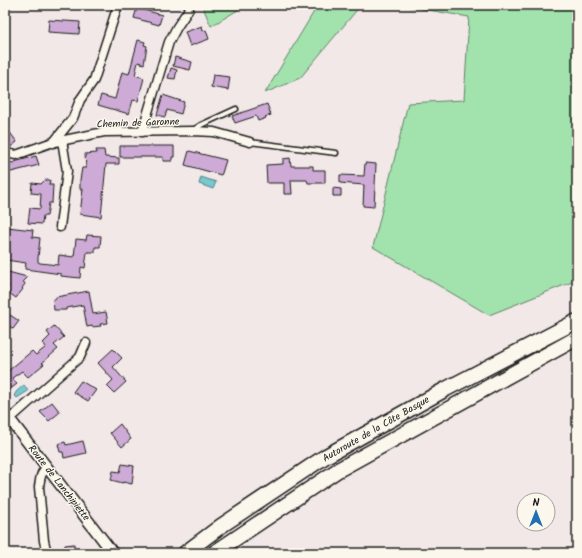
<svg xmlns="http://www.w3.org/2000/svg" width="582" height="558" font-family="Kalam,sans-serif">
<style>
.green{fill:#a2e3ad;stroke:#5f8064}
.water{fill:#77c8cf;stroke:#538387}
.building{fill:#ceabd6;stroke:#1c1c1c}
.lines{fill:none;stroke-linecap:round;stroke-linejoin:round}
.service-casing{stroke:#1c1c1c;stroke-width:7}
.minor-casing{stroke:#1c1c1c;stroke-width:11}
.tertiary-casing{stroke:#1c1c1c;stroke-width:13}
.motorway-casing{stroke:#1c1c1c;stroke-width:17}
.service{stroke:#fbf7ec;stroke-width:4}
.minor{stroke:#fbf7ec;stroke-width:8}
.tertiary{stroke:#fbf7ec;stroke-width:10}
.motorway{stroke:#fbf7ec;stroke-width:14}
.labels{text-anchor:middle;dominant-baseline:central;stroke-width:3;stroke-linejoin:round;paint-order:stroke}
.street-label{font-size:10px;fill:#1c1c1c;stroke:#fbf7ec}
</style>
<rect width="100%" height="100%" fill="#f2e8e8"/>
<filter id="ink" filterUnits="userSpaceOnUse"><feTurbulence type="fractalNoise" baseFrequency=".025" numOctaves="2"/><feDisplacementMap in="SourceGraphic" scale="8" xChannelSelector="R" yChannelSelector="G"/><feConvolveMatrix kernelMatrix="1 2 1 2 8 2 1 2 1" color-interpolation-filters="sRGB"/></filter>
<g filter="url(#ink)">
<g class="green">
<path d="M202 5H238V10L211 26Z"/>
<path d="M318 5H361L300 78 265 93Z"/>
<path d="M399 5H577V280L489 315 373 247 408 103 464 100 469 17Z"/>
</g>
<g class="water">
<path d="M201 177 216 182 213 189 199 184Z"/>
<path d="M24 385 28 391 17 398 14 395 16 393V392Z"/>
</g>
<g class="building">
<path d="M137 8 162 15 159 25 134 18Z"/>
<path d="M49 20 80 22 79 34 48 32Z"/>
<path d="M202 26 203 31 206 30 209 39 190 46 185 32Z"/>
<path d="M138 40 145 42 144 45 147 46 144 64 138 62 135 75 144 78 138 101 133 100 129 114 98 105 101 95 115 99 122 72 129 74Z"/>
<path d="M175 57 192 62 190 70 173 66Z"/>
<path d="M171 68 177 70 175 79 168 78Z"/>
<path d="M213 75 230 77 228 90 211 87Z"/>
<path d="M163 95 184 102 181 114 167 110 165 117 157 115Z"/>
<path d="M267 104 271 115 265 117 266 118 258 121 256 116 235 123 232 116Z"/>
<path d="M5 126 17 142 9 148H5Z"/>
<path d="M120 146H174V157H172V161H163V157H120Z"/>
<path d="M96 150H104L105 157 119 158V164H106L101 217 80 214 83 189H80V180L82 168H86L85 154 97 153Z"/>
<path d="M189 151 226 160 222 173 221 175 185 165Z"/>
<path d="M36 156 39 165 11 172H5V162L15 163 14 162Z"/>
<path d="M290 158 291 166H313V170H325V183H308L307 180H291L292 194H284V183H267L266 165 283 164V159Z"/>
<path d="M365 163 376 164 374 207 363 206 364 185 340 183V175L364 176Z"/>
<path d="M45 180H50L49 185H53L52 203H49L47 216H43L42 224 28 223 30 208 40 209 41 194 31 193 32 183 41 184Z"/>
<path d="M333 188 341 189V196H333Z"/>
<path d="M7 227 33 230 32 237 40 238 38 258V262L40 263 58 265 59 255 74 257 76 239 86 240 87 235 101 236 100 247H95V252H87L85 268 81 267 80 278 61 276V274L25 269 26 263 6 260 8 243 5 242Z"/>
<path d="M8 272 27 277 23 281 25 284 22 288 23 289 16 298 5 290 9 285 5 282V276Z"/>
<path d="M89 291 93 314 106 312 108 323 100 324 101 326 92 327V326L87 327 83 305 66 308V310H54L53 299H56V297Z"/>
<path d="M10 315 19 321 13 329 5 323Z"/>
<path d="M54 326 64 337 54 345 58 349 42 363 44 364 28 377 22 371 12 378 17 384 8 391 5 388V367L8 371 32 351 36 355 46 347 43 343 50 336 47 332Z"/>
<path d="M113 349 122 358 113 367 126 382 114 393 107 386 113 380 98 363Z"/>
<path d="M81 381 96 390 88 401 73 392Z"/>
<path d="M52 402 60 412 49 421 40 412Z"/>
<path d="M120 424 131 439 122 447 110 433Z"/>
<path d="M83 441 86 453 64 458 63 452H60L58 444 65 442 66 445Z"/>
<path d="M122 464 134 466 132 484 123 482V483L111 480 113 471 120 472Z"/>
<path d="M74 544 75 553H65V545Z"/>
</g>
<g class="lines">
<defs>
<g id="service">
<path d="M195 129 201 125 236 109"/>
<path d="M250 142 336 153"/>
</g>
<g id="minor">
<path d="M142 132 169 42 177 27 189 9"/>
<path d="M53 143 73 118 80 100 94 80 118 5"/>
<path d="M5 153 16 155 50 143 104 132 193 131 214 132 250 142"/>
<path d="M60 227 67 171 62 140"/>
<path d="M10 419 80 357 86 343"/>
<path d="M47 553 44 541 39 487C40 479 41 472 47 466"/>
</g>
<path id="tertiary" d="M5 413 113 553"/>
<g id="motorway">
<path d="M185 553 221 526 326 456 446 389 577 321"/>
<path d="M214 553 338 470 577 338"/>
</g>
</defs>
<use href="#service" class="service-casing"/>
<use href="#minor" class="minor-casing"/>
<use href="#tertiary" class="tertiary-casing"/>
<use href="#motorway" class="motorway-casing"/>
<use href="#service" class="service"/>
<use href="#minor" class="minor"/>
<use href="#tertiary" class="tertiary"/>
<use href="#motorway" class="motorway"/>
</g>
</g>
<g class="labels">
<g class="street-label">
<text transform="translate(138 123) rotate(-2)">Chemin de Garonne</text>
<text transform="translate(376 429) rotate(-30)">Autoroute de la Côte Basque</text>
<text transform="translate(59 483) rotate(52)">Route de Lanchipiette</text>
</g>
</g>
<rect width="582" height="558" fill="none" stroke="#fbf7ec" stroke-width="20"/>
<rect x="10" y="10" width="562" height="538" fill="none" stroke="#1c1c1c" stroke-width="1.5" filter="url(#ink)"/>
<g transform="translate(536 512)"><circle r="19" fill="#fbf7ec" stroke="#a29f99"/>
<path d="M0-3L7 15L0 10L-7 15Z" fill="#1f6fb2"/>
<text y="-6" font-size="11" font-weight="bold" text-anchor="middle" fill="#1c1c1c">N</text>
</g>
</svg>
